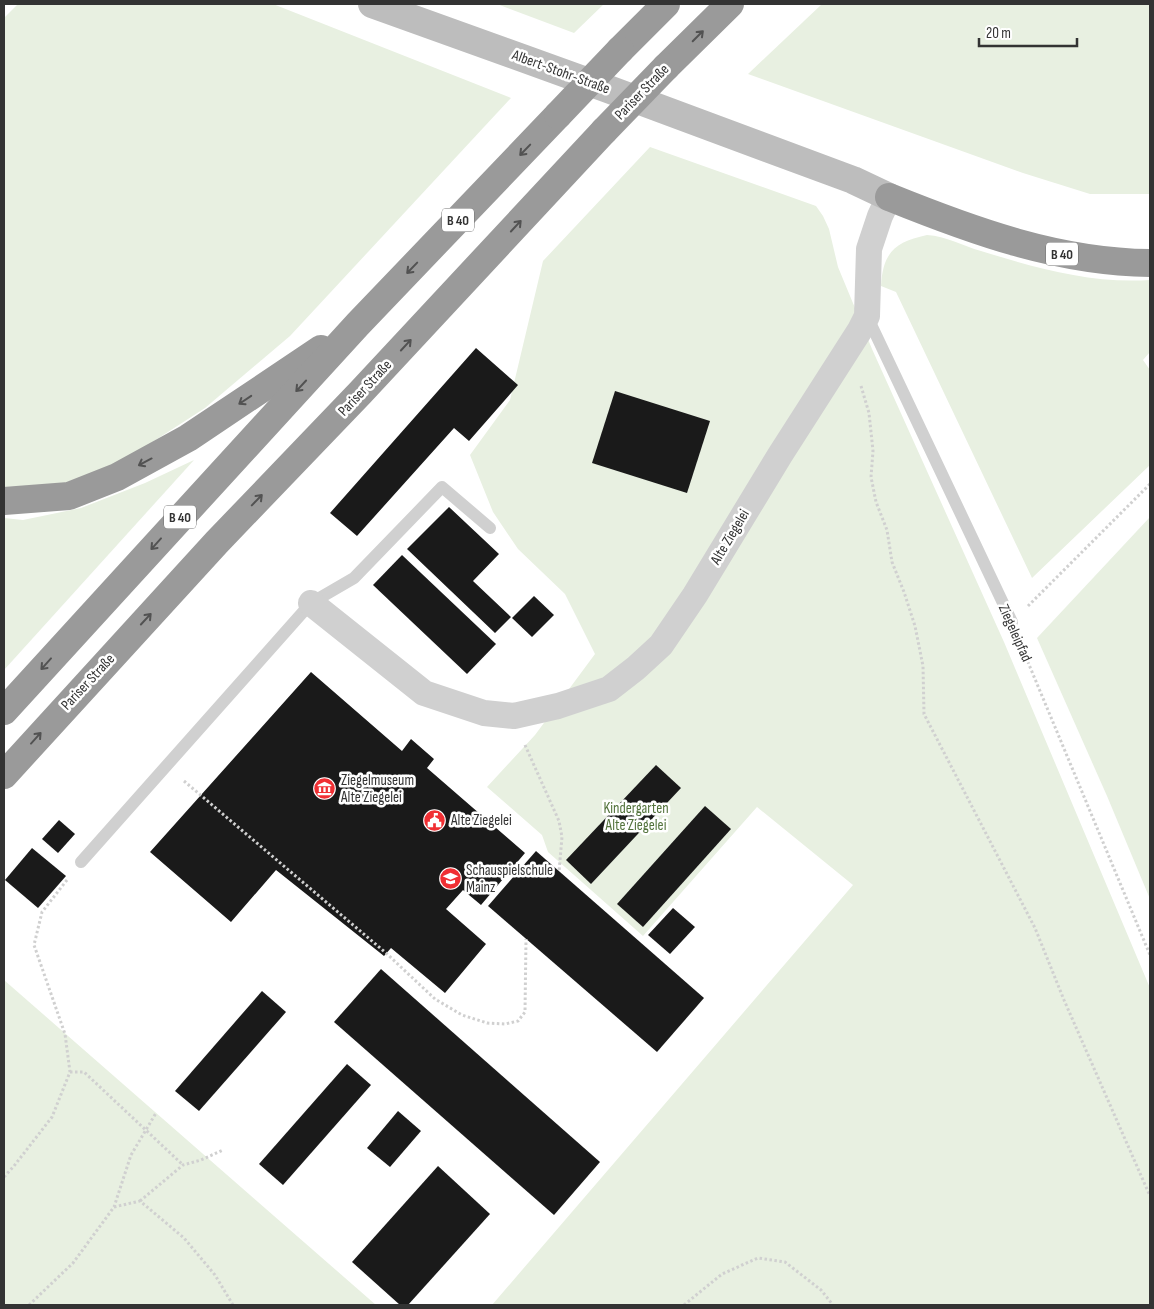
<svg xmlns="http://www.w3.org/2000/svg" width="1154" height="1309" font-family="'Sofia Sans Condensed',sans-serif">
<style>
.green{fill:#e8f0e1}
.building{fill:#1a1a1a}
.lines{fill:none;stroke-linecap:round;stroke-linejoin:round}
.path{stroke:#d0d0d0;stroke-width:3;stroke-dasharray:2.5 2.5;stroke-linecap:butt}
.lane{stroke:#d0d0d0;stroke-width:12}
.street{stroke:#d0d0d0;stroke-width:26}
.secondary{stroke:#bdbdbd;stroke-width:28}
.highway{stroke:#9a9a9a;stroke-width:28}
.highway-bridge{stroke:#9a9a9a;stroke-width:28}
.oneway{stroke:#525252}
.labels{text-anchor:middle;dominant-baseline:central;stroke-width:5;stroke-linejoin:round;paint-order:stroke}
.shield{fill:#fff;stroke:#707070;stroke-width:1}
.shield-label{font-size:14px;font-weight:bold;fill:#333}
.street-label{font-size:15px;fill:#333;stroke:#fff}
.poi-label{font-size:15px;fill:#333;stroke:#fff;text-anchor:start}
.park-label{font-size:15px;fill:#53733c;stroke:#fff}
</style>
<rect width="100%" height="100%" fill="#fff"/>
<g class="green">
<path d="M18 4H273L511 98 290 336 205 408 120 463 59 485 4 487V18Z"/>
<path d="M497 4H604L574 33Z"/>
<path d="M822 4H1150V194H1090L1023 173 748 74Z"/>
<path d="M650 147 816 206 823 216 829 229 838 267 872 349 1004 642 1150 988V1305H492L853 885 757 807 643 936 548 852 542 835 487 787 535 735 595 654 565 594 518 549 493 512 470 455 510 400 543 261Z"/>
<path d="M927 235C946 236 963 246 981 251 1036 268 1092 284 1150 280V352L1143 360 1150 370V465L1032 578 896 292 881 286C883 252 895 242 927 235Z"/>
<path d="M194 460 4 670V518L23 520 81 508 145 483Z"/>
<path d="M1150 517V899L1107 796 1037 638Z"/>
<path d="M4 980 376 1305H4Z"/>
</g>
<g class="building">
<path d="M476 348 518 385 469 441 454 428 357 536 330 513Z"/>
<path d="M615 391 710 421 687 493 592 463Z"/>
<path d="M449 507 499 554 473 581 511 617 495 633 407 549Z"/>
<path d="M402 555 496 644 467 674 373 585Z"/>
<path d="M534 596 554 615 532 637 512 618Z"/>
<path d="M311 672 402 751 411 739 434 759 427 768 525 853 481 905 463 890 446 909 486 944 445 993 391 948 384 956 276 870 231 922 150 852Z"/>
<path d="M656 765 681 788 591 884 566 860Z"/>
<path d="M705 806 731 829 643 927 617 904Z"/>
<path d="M59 820 75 834 58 853 42 839Z"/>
<path d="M32 848 66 876 38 908 5 880Z"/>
<path d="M536 851 704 998 657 1052 488 906Z"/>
<path d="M673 908 695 927 670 954 648 935Z"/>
<path d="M381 969 600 1162 554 1215 334 1022Z"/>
<path d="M262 991 286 1012 199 1111 175 1091Z"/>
<path d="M347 1064 371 1085 283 1185 259 1164Z"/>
<path d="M398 1111 421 1131 390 1167 367 1148Z"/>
<path d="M438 1166 490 1214 408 1305H400L352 1262Z"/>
</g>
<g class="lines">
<g class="path">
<path d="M861 386 869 413 873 451 871 477 876 502 887 530 892 562 904 592 915 626 923 666 924 714 1035 928 1064 1000 1150 1196"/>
<path d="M1028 606 1150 484"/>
<path d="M1020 643 1150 955"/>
<path d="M525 745 559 821 562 837 559 872"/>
<path d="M184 781 386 953 435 999 462 1015 487 1023 505 1024 518 1021 525 1012 526 939"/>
<path d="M70 1072H84L183 1165"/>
<path d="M4 1177 14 1166 52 1117 70 1072 65 1034 34 945 42 912 67 880"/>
<path d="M140 1201 183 1165 201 1160 223 1150"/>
<path d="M114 1207 140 1201 184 1238 215 1275 233 1305"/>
<path d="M29 1305 73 1263 114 1207 131 1155 156 1113"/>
<path d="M684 1305 722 1274 758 1258 785 1262 821 1290 833 1305"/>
</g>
<g class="lane">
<path d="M867 316 1012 622"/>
<path d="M81 862 311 603 354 578 442 487 490 528"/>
</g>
<path class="street" d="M311 603 424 693 484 713 514 716 558 706 609 689 636 668 661 645 695 595 780 455 860 330 867 316 869 249 880 216 889 197"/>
<path class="secondary" d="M372 4 608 89 853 180 889 197"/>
<g class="highway">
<path d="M620 50 666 4"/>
<path d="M666 67 730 4"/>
<path d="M889 197C973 231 1058 262 1150 263"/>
<path d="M4 501 69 496 117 477 188 438 321 349"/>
<path d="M4 711 358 324 558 115"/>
<path d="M4 775 217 542 360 393 604 131"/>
</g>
<g class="highway-bridge">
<path d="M558 115 620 50"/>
<path d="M604 131 666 67"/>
</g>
</g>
<defs><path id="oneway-shaft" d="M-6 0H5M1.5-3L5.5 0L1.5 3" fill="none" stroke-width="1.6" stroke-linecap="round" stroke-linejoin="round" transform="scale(1.25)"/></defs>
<g class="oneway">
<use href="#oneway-shaft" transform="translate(698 36) rotate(-45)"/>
<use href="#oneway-shaft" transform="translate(525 150) rotate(134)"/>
<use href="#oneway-shaft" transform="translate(516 226) rotate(-47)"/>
<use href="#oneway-shaft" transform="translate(412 268) rotate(134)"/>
<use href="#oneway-shaft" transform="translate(406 345) rotate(-47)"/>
<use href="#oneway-shaft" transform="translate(301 386) rotate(133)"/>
<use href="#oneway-shaft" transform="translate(245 400) rotate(146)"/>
<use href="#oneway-shaft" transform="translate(145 462) rotate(152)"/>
<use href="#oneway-shaft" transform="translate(257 500) rotate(-46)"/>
<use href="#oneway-shaft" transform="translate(156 544) rotate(132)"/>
<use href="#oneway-shaft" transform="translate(146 619) rotate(-47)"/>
<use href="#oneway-shaft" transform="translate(46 664) rotate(132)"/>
<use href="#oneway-shaft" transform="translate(36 738) rotate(-48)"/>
</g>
<defs>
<symbol id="museum-disc" viewBox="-11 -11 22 22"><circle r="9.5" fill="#f02f33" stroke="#fff"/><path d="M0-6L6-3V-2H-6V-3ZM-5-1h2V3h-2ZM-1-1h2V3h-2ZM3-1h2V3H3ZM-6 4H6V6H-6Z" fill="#fff"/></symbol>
<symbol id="civic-disc" viewBox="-11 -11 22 22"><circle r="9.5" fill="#f02f33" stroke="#fff"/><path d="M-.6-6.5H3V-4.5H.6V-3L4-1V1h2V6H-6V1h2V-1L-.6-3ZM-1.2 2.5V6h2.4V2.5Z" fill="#fff"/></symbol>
<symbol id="university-disc" viewBox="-11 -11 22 22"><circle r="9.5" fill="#f02f33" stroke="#fff"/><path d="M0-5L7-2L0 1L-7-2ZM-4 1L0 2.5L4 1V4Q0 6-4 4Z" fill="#fff"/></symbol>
</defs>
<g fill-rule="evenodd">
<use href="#museum-disc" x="312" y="776" width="25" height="25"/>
<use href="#civic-disc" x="422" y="808" width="25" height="25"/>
<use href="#university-disc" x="438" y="866" width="25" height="25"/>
</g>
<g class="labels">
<g class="shield">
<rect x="442" y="208.5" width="32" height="23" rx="4"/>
<rect x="1046" y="242.5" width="32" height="23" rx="4"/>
<rect x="164" y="505.5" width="32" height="23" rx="4"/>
</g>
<g class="shield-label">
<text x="458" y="220">B 40</text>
<text x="1062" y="254">B 40</text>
<text x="180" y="517">B 40</text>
</g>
<g class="street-label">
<text transform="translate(561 72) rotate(20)">Albert-Stohr-Straße</text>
<text transform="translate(642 92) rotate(-46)">Pariser Straße</text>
<text transform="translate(365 388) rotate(-47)">Pariser Straße</text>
<text transform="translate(730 537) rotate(-59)">Alte Ziegelei</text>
<text transform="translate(1015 633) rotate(66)">Ziegeleipfad</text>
<text transform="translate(88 682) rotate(-47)">Pariser Straße</text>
</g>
<g class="poi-label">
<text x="341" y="780">Ziegelmuseum<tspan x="341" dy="17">Alte Ziegelei</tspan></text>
<text x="451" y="820">Alte Ziegelei</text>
<text x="466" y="870">Schauspielschule<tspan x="466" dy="17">Mainz</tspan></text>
</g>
<g class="park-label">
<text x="636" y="808">Kindergarten<tspan x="636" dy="17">Alte Ziegelei</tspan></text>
</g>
</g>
<rect width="1154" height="1309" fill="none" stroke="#333333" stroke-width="10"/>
<path d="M979 38v8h98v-8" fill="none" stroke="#333333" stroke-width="2.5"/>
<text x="986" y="38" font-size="15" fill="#333333" stroke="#ffffff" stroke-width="4" paint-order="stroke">20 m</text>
</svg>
